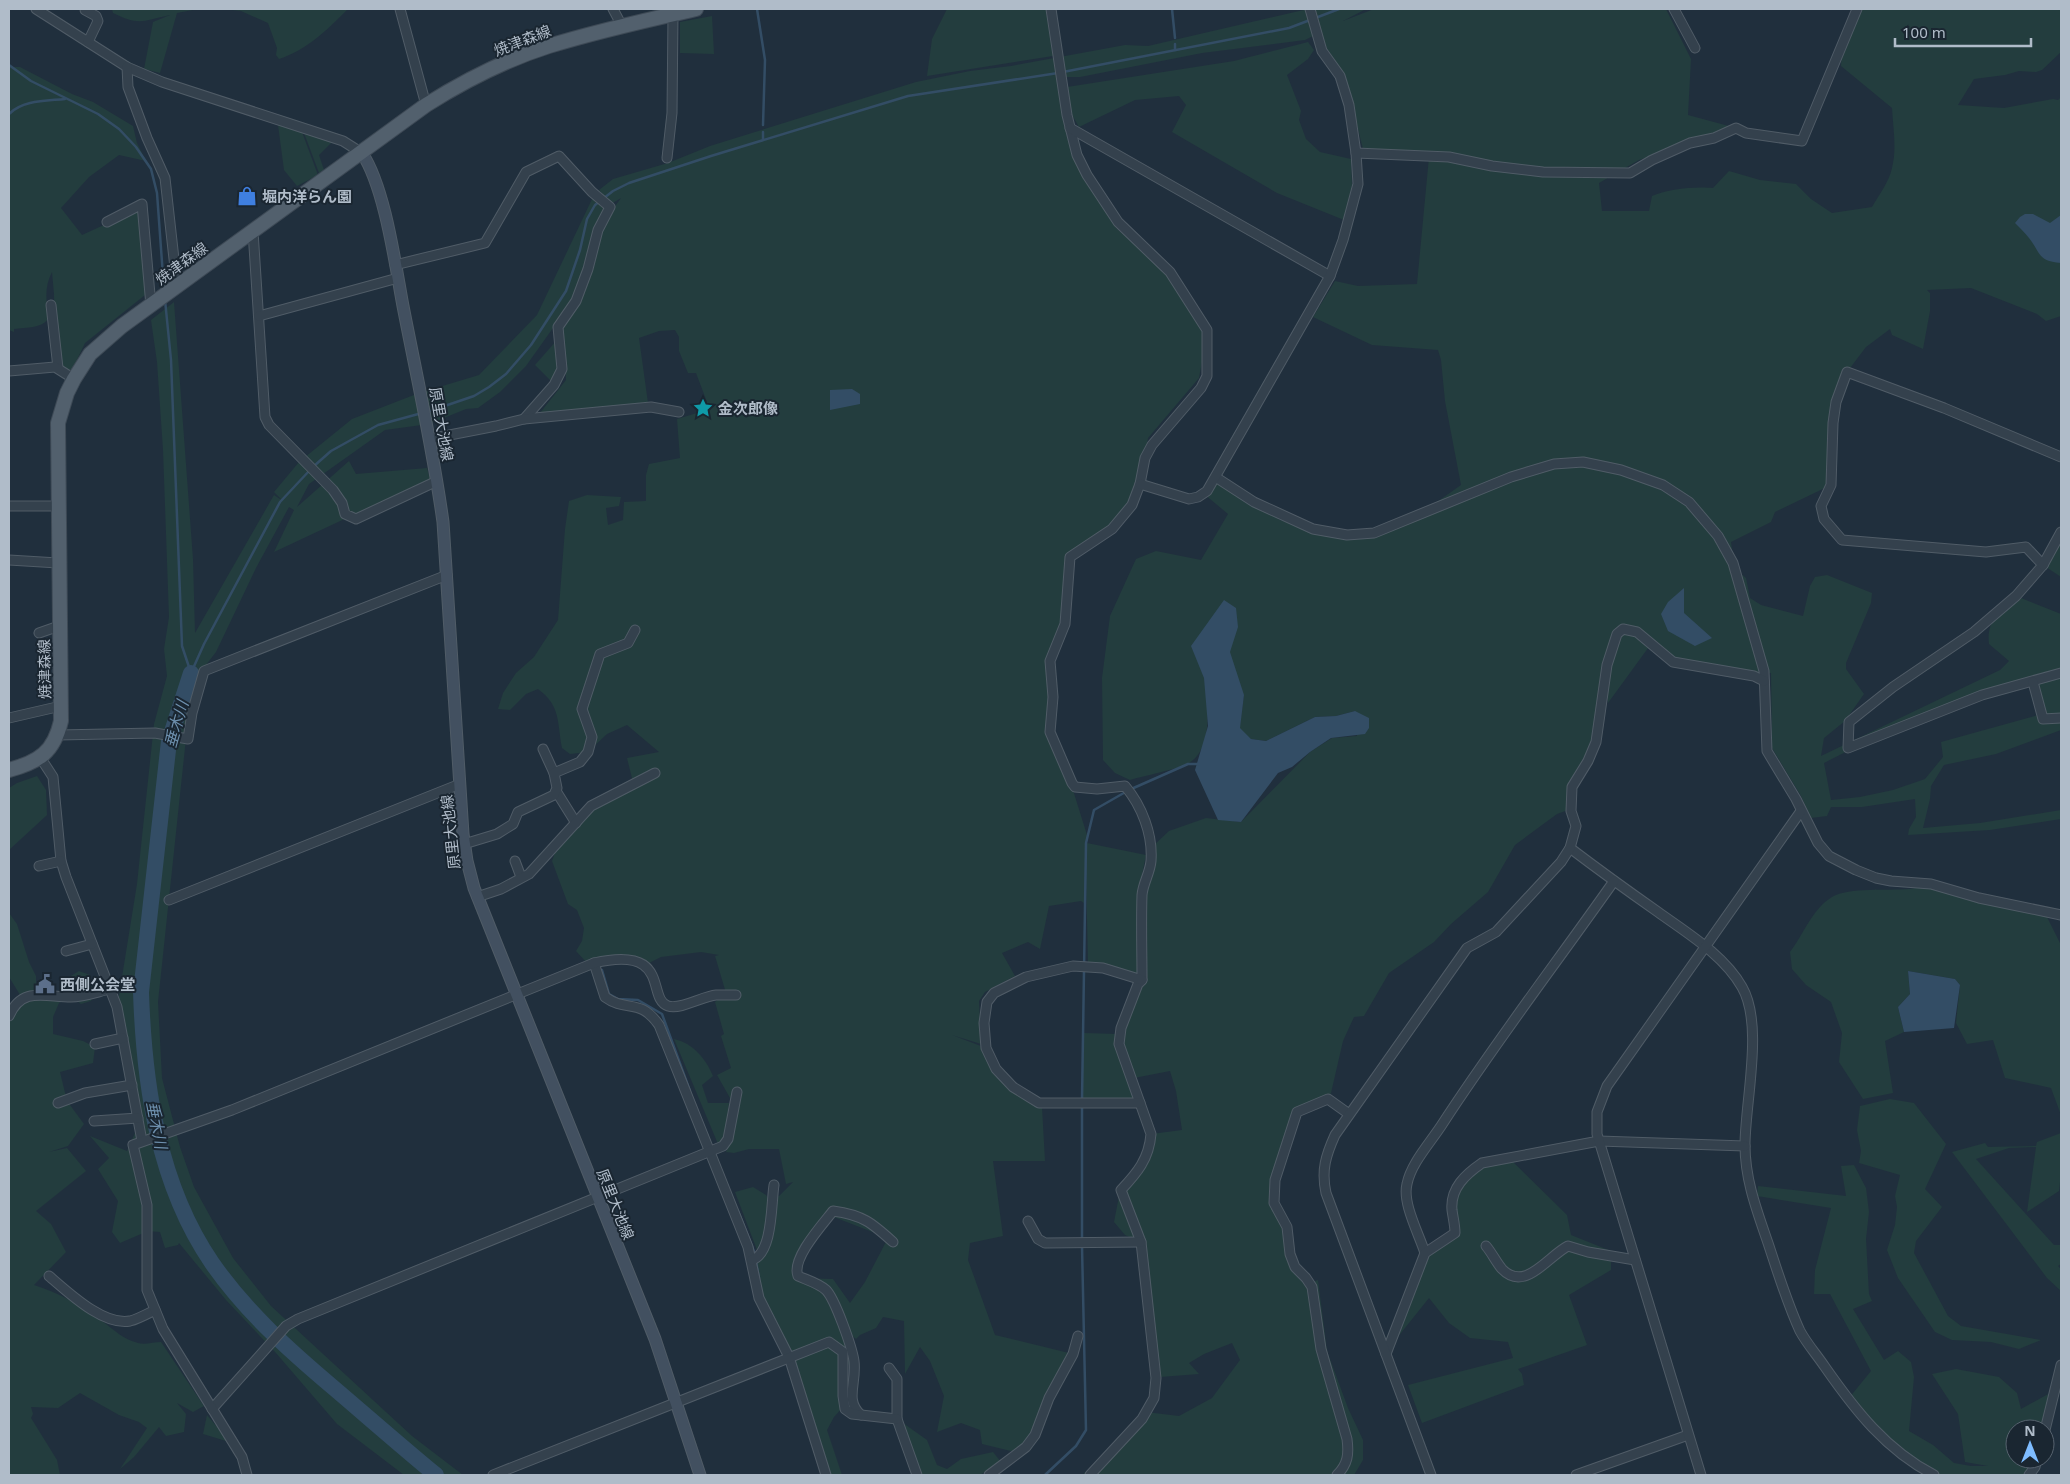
<svg xmlns="http://www.w3.org/2000/svg" width="2070" height="1484" font-family="'Noto Sans','Noto Sans JP',sans-serif">
<style>
.green{fill:#233d3e;fill-rule:evenodd}
.water{fill:#334d65}
.lines{fill:none;stroke-linecap:round;stroke-linejoin:round}
.stream{stroke:#334d65;stroke-width:2.5}
.river{stroke:#334d65;stroke-width:16}
.minor-casing{stroke:#505c67;stroke-width:11}
.secondary-casing{stroke:#505c67;stroke-width:13}
.primary-casing{stroke:#3e4a56;stroke-width:16}
.minor{stroke:#34414d;stroke-width:9}
.secondary{stroke:#425060;stroke-width:11}
.primary{stroke:#52606d;stroke-width:14}
.labels{text-anchor:middle;dominant-baseline:central;stroke-width:4;stroke-linejoin:round;paint-order:stroke}
.street-label{font-size:15px;fill:#b0bcc9;stroke:#1a2631}
.poi-label{font-size:15px;font-weight:bold;fill:#b0bcc9;stroke:#1a2631;text-anchor:start}
.water-label{font-size:16px;font-style:italic;fill:#6e90ae;stroke:#1a2631}
</style>
<rect width="100%" height="100%" fill="#202f3d"/>
<g class="green">
<path d="M112 9H198L177 13 160 73 144 69 153 22 170 15C143 21 139 26 113 13Z"/>
<path d="M223 9H348C328 29 307 50 279 59L276 55 277 48 268 23 241 11Z"/>
<path d="M947 9H1046L1053 56 927 76 932 39Z"/>
<path d="M1308 9H1366L1343 21 1374 9H1666L1691 59 1688 115 1736 128 1639 160 1599 183 1602 211H1649L1652 196C1666 189 1696 186 1713 188L1729 171 1760 180 1796 184 1811 199 1832 213 1872 207C1879 195 1889 182 1892 168 1897 149 1893 127 1892 108L1841 66 1842 46 1857 9H2061V52L2042 70 2036 72 2019 71 2005 75 1974 79 1958 105 2004 108 2053 99 2058 100 2061 97V316L2046 321 2037 314 1971 288 1927 290 1930 293V311L1923 349 1892 335 1890 329 1866 347 1847 372 1833 423 1831 485 1775 512 1771 522 1731 542 1735 569 1746 578 1750 598 1761 605 1803 616 1810 586 1815 577 1827 575 1872 593 1871 603 1846 663V669L1864 694 1845 721 1824 738 1821 756 2000 670 2009 661 1989 644C1986 620 2001 611 2016 596L2061 614V730L1996 754 1944 765 1931 786 1930 799 1923 828 1980 823 2061 810V819L1990 830 1908 835 1909 829 1916 817 1915 799 1862 807H1831L1827 816 1811 818 1801 796 1772 748 1771 673 1723 671 1673 662 1651 644 1608 703 1606 676 1594 748 1583 770 1571 809 1557 814 1515 845 1488 892 1451 924 1434 942 1389 973 1364 1016 1354 1017 1343 1041 1331 1093 1329 1097 1297 1112 1287 1160 1272 1200 1287 1227 1289 1254 1312 1282 1318 1280 1327 1351 1348 1408 1363 1440V1460L1354 1475H1083L1085 1472 1092 1473 1146 1412 1179 1416 1212 1398 1240 1360 1232 1343 1204 1354 1189 1363 1199 1374 1160 1377 1141 1242 1125 1235 1114 1222 1120 1191 1135 1176 1151 1134 1182 1130 1176 1091 1170 1071 1134 1078 1136 1103 1082 1098 1084 1033 1117 1034 1142 980V892L1153 846 1169 831 1206 818 1241 822 1310 752 1332 738 1357 736 1355 711 1336 716 1315 717 1266 741 1251 739 1239 732 1244 695 1203 660C1205 689 1218 745 1189 763 1179 769 1143 776 1130 780L1115 773 1103 760 1102 678 1110 616 1136 559 1156 551 1201 560 1228 514 1204 494 1217 478 1280 520 1307 528 1370 533 1417 516 1461 485 1445 401 1441 360 1438 350 1372 345 1313 317 1335 281 1358 286 1417 284 1429 157 1363 149 1344 73 1327 49 1321 32 1305 40 1202 53 1080 77H1062V97L1071 151 1116 228 1168 274 1204 332V351L1199 378 1148 438 1143 465 1132 505 1112 529 1070 557 1065 624 1051 668 1050 732 1072 787 1087 835V843L1146 855 1140 885 1137 978 1088 962 1086 875 1084 903 1081 901 1049 906 1040 949 1028 942 1002 953 1015 976 985 992 979 1001 981 1044 952 1035 986 1048 996 1069 1042 1107 1045 1161H993L1003 1236 970 1243 968 1260 995 1335 1073 1354 1046 1406 1019 1453 982 1444 980 1430 961 1423 937 1432 944 1396 930 1361 920 1347 905 1374 904 1321 883 1317 876 1328 860 1335 856 1339 850 1334 852 1366 847 1364 844 1406 834 1417 827 1430 842 1475H827L786 1352 759 1298 754 1261 763 1253 772 1198 779 1196 793 1182 786 1184 779 1149H749L734 1153 726 1152 732 1138 730 1098 717 1075 731 1068 721 1036 724 1034 715 1002 726 993 715 956 719 955 701 952 661 957 645 965 633 959 587 963 576 951 582 941 584 928 577 910 568 904 552 861 559 842 591 806 629 784 632 778 627 758 659 752 627 725 607 734 588 752 570 754 562 748C557 722 561 706 538 689L526 694 510 710 498 709 503 693 516 673 534 657 558 620 565 529 569 501 587 495 621 497 619 506 606 508 608 525 623 520 624 502 646 501V475L649 464 680 458 677 419 704 411 707 402 696 373H688L679 351V337L675 330 659 331 639 338 648 403 540 413 566 380 563 324 599 239 611 212 621 198 611 204 599 190 613 179 668 163 710 146 916 82 970 71 1011 66 1125 45 1148 46ZM2032 678 2042 714 1941 742 1943 757 1925 779 1893 790 1860 797 1831 800 1824 763 1865 742 1893 731 1941 706ZM826 1214 888 1238 865 1282 850 1303 833 1279 797 1278 796 1271Z"/>
<path d="M712 16 714 54 680 53V22Z"/>
<path d="M1308 42 1314 50 1308 59 1287 75 1301 111 1299 120 1306 139 1320 152 1351 159 1352 185 1344 220 1277 193 1172 132 1186 105 1179 96 1135 100 1079 127 1068 108 1067 87 1234 61Z"/>
<path d="M9 67H20L72 94 93 102 133 126 137 143 146 161 119 155 89 177 61 208 82 235 139 209 150 291 85 343 72 370 55 367 54 294 52 272C44 287 46 302 49 317 43 329 26 327 14 329V332L9 330Z"/>
<path d="M278 125 302 132 318 175 297 186 284 170Z"/>
<path d="M304 133 332 142 319 155 324 170 319 173Z"/>
<path d="M593 197 607 208 591 237 580 283 570 304 526 366 500 392 478 408 466 409 429 424 385 430 309 484 297 507 349 461 356 474 427 468 430 479 274 552 294 510 289 507 256 568 216 652 206 665 189 710 158 1002 162 1078 180 1147 194 1187 233 1258 271 1306 412 1436 463 1475H404L337 1424 276 1353 226 1300 179 1243 178 1245 165 1248 160 1232 148 1231 120 1243 112 1232 118 1201 98 1169 109 1158 90 1136 127 1151 138 1126 117 1008 137 884 154 724 167 676 164 649 169 617 163 450 157 362 151 320 174 302 193 559 195 633 274 495 283 501 274 492 299 462 352 419 419 393 479 375 537 315Z"/>
<path d="M557 340 558 373 553 383 535 365Z"/>
<path d="M2061 531V577L2043 565Z"/>
<path d="M37 776 46 790 47 815 9 850V788L17 783Z"/>
<path d="M1931 884 2044 911 2061 945V1115L2051 1088 2005 1078 1993 1040 1967 1044 1956 1023 1960 985 1955 979 1908 971 1910 994 1898 1007 1904 1032 1885 1041 1893 1093 1863 1099 1839 1062 1842 1033 1831 1002 1806 985 1792 969 1790 952C1804 934 1812 909 1832 897 1849 887 1889 891 1909 889 1916 889 1924 885 1931 884Z"/>
<path d="M9 913 17 924 29 962 36 976V986L32 994 22 998 9 977Z"/>
<path d="M79 971 90 975 94 992 91 1001 81 1004 72 997 59 1003 53 1017V1034L83 1041 95 1047 93 1063 60 1072 67 1101 84 1124 68 1146 49 1152 67 1148 86 1171 36 1211 51 1224 66 1252 34 1285C57 1292 83 1306 102 1321 114 1330 123 1339 138 1343 145 1345 154 1342 161 1342L204 1406 193 1412 177 1403 186 1414 184 1432 166 1436 159 1427 134 1457 120 1469 147 1428 139 1422 119 1415 80 1393 58 1408 31 1407 33 1414 31 1418 57 1460 60 1475H9V1014L19 1004 57 995 66 979Z"/>
<path d="M674 1039C693 1043 706 1059 713 1076L702 1085 708 1103H729L725 1137 718 1144Z"/>
<path d="M1890 1099 1914 1103 1946 1144 1925 1189 1942 1207 1916 1241 1914 1253 1948 1316 1961 1326 2041 1340 2019 1349 1991 1342 1952 1340 1935 1332 1898 1278 1887 1250 1895 1225 1897 1207 1895 1196 1900 1175 1859 1163 1861 1151 1857 1130 1860 1106Z"/>
<path d="M2061 1133V1174L2059 1191 2027 1212 2036 1147 2009 1148 1976 1159 2054 1245H2061V1264L2058 1266 2061 1269V1291L2047 1278 1952 1152 1985 1143 1988 1147 2036 1146 2037 1142Z"/>
<path d="M1509 1158 1567 1215 1571 1235 1611 1251V1270L1569 1295 1587 1345 1518 1369 1522 1374 1524 1385 1422 1423 1408 1385 1513 1358 1508 1342 1470 1338 1449 1323 1429 1298 1389 1348 1425 1253 1450 1230 1459 1183 1492 1161Z"/>
<path d="M1854 1165 1866 1188 1869 1212 1866 1239 1869 1294 1872 1301 1853 1309 1884 1360 1898 1351 1911 1362 1914 1377 1909 1431 1933 1445 1954 1463 1971 1466H1988L1965 1462 1958 1414 1932 1374 1956 1369 1999 1377 2017 1393 2021 1409 2050 1393 2043 1429H2015V1459H2037L2027 1475 1931 1474 1890 1446 1849 1398 1871 1371 1830 1294H1814L1815 1270 1831 1208 1757 1196 1758 1186 1846 1196 1841 1166Z"/>
<path d="M753 1187 766 1195 769 1200 763 1243 757 1250 735 1192Z"/>
<path d="M207 1415 227 1439 226 1441 203 1434Z"/>
<path d="M903 1423 927 1440 937 1465 947 1469 961 1459 993 1452 1001 1462 980 1475H918Z"/>
</g>
<g class="water">
<path d="M2025 214H2033L2050 223 2061 215V263C2037 261 2041 253 2029 238 2025 233 2020 228 2015 223L2020 217Z"/>
<path d="M852 389 860 394V404L830 410V390Z"/>
<path d="M1684 588V613L1712 638 1695 646 1668 631 1661 614 1668 602Z"/>
<path d="M1224 600 1236 608 1238 627 1230 652 1244 695 1240 728 1251 739 1266 741 1315 717 1336 716 1355 711 1369 718V728L1365 734 1331 738 1310 752 1292 767 1278 773 1241 822 1218 820 1195 770 1208 726 1204 678 1191 646Z"/>
<path d="M1908 971 1955 979 1960 985 1954 1028 1904 1032 1898 1007 1910 994Z"/>
</g>
<g class="lines">
<g class="stream">
<path d="M757 9 765 60 763 125"/>
<path d="M1172 9 1175 38"/>
<path d="M1175 44V50"/>
<path d="M9 65 31 81 98 114 119 129 136 147 151 169 157 193 164 290"/>
<path d="M1063 72 1289 28 1339 9"/>
<path d="M9 114C23 100 46 101 65 99"/>
<path d="M763 132V140"/>
<path d="M165 300 171 360 182 646 191 673"/>
<path d="M427 412 474 396 489 387 506 374 531 345 566 291 580 250 587 219 595 205 613 191 629 183 711 156 908 96 1058 73"/>
<path d="M314 466 331 451 378 425 422 413"/>
<path d="M191 673 204 644 280 502 310 470"/>
<path d="M602 970 609 994 618 999 638 1000 662 1014 690 1091"/>
<path d="M1082 1100 1086 843 1094 810 1129 790 1188 764H1199"/>
<path d="M1082 1106V1240"/>
<path d="M738 1211 755 1254"/>
<path d="M756 1262 759 1278"/>
<path d="M1045 1475 1076 1446 1086 1430 1082 1246"/>
</g>
<path class="river" d="M191 673 169 741 141 992C144 1085 158 1184 212 1263 246 1312 290 1351 335 1389 369 1418 402 1447 436 1475"/>
<defs>
<g id="minor">
<path d="M36 9 127 67 162 82 343 141 362 153"/>
<path d="M400 9 426 105"/>
<path d="M613 9 622 26"/>
<path d="M1051 9 1067 115 1077 155 1087 175 1118 222 1170 272 1207 330V376L1201 388 1152 445 1145 458 1140 484 1132 505 1112 529 1070 557 1065 624 1050 661 1053 697 1050 732 1072 783 1075 787 1097 789 1125 786C1142 806 1153 835 1151 861 1150 873 1143 883 1142 895 1141 923 1142 952 1142 980L1138 984 1121 1028 1119 1044 1151 1134C1149 1159 1137 1173 1121 1190L1141 1242 1156 1378 1154 1398 1142 1419 1090 1475"/>
<path d="M1674 9 1695 48"/>
<path d="M85 10 96 16 98 21 88 42"/>
<path d="M127 67 128 87 147 138 165 178 177 286"/>
<path d="M1070 128 1330 276"/>
<path d="M1356 153 1449 157 1492 166 1543 172 1630 173 1652 160 1690 143 1714 138 1736 128 1746 133 1802 141 1857 9"/>
<path d="M667 158 672 113 673 14"/>
<path d="M107 222 142 204 151 306"/>
<path d="M253 231 265 417 269 425 333 490 342 503 345 514 356 519 437 481"/>
<path d="M395 265 485 243 526 172 559 156 592 192 610 207 598 230 588 269 576 301 558 327 562 369 554 385 524 419"/>
<path d="M51 305 58 368"/>
<path d="M259 316 398 278"/>
<path d="M9 371 55 367 74 379"/>
<path d="M429 439 496 426 524 419 651 407 679 412"/>
<path d="M2061 457 1944 408 1847 372 1836 402 1833 423 1831 485 1821 506 1824 519 1842 540 1986 552 2026 547 2043 565 2016 596 1974 632 1893 687 1849 722 1848 748 1982 695 2061 673"/>
<path d="M1217 478 1254 502 1313 529 1347 535 1374 533 1511 477 1554 464 1583 462 1621 470 1663 485 1689 502 1718 536 1733 563 1764 671 1767 751 1796 799 1818 843 1829 856 1856 870 1876 878 1891 881 1931 884 1979 898 2061 915"/>
<path d="M1140 484 1189 499 1198 497 1207 491 1330 276 1343 240 1358 184 1356 153 1349 105 1340 76 1322 51 1310 9"/>
<path d="M9 506H58"/>
<path d="M9 560 58 563"/>
<path d="M2043 565 2061 532"/>
<path d="M39 633 59 626"/>
<path d="M2033 682 2043 719 2061 718"/>
<path d="M9 718 61 706"/>
<path d="M58 735 155 733 188 739 192 713 204 671 447 575"/>
<path d="M543 749 554 773"/>
<path d="M40 757 53 777 61 861 66 877 117 1007 142 1141"/>
<path d="M556 791 576 823"/>
<path d="M464 844 497 834 513 824 518 812 554 795 557 788 554 773 580 762 588 752 592 737 582 709 600 654 628 643 635 630"/>
<path d="M1570 848C1599 870 1628 891 1658 912 1687 933 1724 955 1742 987 1764 1025 1745 1102 1745 1145 1745 1180 1757 1211 1768 1243 1778 1273 1787 1303 1800 1331 1807 1344 1817 1355 1825 1367 1855 1410 1886 1450 1934 1475"/>
<path d="M515 861 521 877"/>
<path d="M39 866 61 861"/>
<path d="M477 897 501 889 529 874 591 806 655 773"/>
<path d="M169 900 460 784"/>
<path d="M66 951 92 944"/>
<path d="M594 963 605 997C627 1013 639 997 659 1025L748 1247 759 1298 789 1357 826 1475"/>
<path d="M9 1016C22 986 45 997 71 997 83 997 97 992 110 989"/>
<path d="M95 1044 123 1038"/>
<path d="M58 1103 85 1093 132 1085"/>
<path d="M1140 1103H1039L1013 1087 996 1069 986 1048 984 1023 987 1002 994 993 1026 977 1073 966 1103 968 1142 980"/>
<path d="M94 1121 138 1118"/>
<path d="M1028 1221 1038 1239 1045 1243 1141 1242"/>
<path d="M1486 1246C1492 1253 1496 1262 1502 1269 1525 1293 1548 1256 1568 1246L1588 1252 1635 1260"/>
<path d="M1425 1253C1419 1234 1402 1203 1407 1184 1411 1163 1431 1142 1443 1123 1497 1040 1557 962 1614 881"/>
<path d="M752 1260C773 1253 771 1204 774 1185"/>
<path d="M49 1276C68 1292 103 1326 130 1321 138 1319 147 1314 155 1310"/>
<path d="M1386 1354 1425 1253 1455 1233C1455 1225 1453 1218 1452 1210 1450 1188 1466 1174 1482 1163L1599 1141 1745 1146"/>
<path d="M889 1368 897 1379V1419L917 1475"/>
<path d="M212 1409 286 1326 298 1319 723 1146 728 1139 737 1092"/>
<path d="M861 1415C844 1400 857 1383 854 1361 852 1347 835 1299 826 1290 818 1283 807 1280 798 1276 791 1259 822 1225 833 1211 863 1215 872 1223 893 1242"/>
<path d="M2045 1430 2061 1365"/>
<path d="M247 1475 242 1457 163 1329 147 1290V1205L133 1145 232 1110 594 963C672 945 646 999 668 1006 681 1010 703 996 716 995 723 995 729 995 736 995"/>
<path d="M493 1475 829 1342 843 1352V1396L845 1409 852 1414 897 1419"/>
<path d="M989 1475 1026 1447 1035 1435 1049 1398 1073 1354 1078 1336"/>
<path d="M1337 1475C1348 1464 1349 1454 1347 1439L1321 1349 1312 1287 1306 1278 1295 1267 1290 1254 1287 1227 1274 1203 1275 1180 1297 1112 1328 1099 1349 1114"/>
<path d="M1431 1475 1326 1193C1321 1170 1326 1155 1335 1135L1467 948 1496 932 1561 862 1570 848 1576 826 1571 811 1572 787 1588 761 1596 742 1607 665 1617 634 1623 629 1637 632 1673 662 1754 676 1764 681"/>
<path d="M1576 1475 1688 1435"/>
<path d="M1701 1475 1597 1134V1112L1607 1086 1801 811"/>
<path d="M2029 1475 2035 1467 2037 1459"/>
</g>
<path id="secondary" d="M362 153C385 188 395 263 403 306 417 378 433 449 443 522L463 834 467 861 474 888 655 1339 700 1475"/>
<path id="primary" d="M9 770C39 762 54 752 61 721L58 423 67 393 74 379 90 354 122 326 426 105C464 81 505 60 549 46 597 31 647 20 696 9"/>
</defs>
<use href="#minor" class="minor-casing"/>
<use href="#secondary" class="secondary-casing"/>
<use href="#primary" class="primary-casing"/>
<use href="#minor" class="minor"/>
<use href="#secondary" class="secondary"/>
<use href="#primary" class="primary"/>
</g>
<defs>
<symbol id="shop-bare" viewBox="-9 -9 18 18"><path d="M-5-2.5h2.3a2.7 3.5 0 0 1 5.4 0H5L5.5 6h-11ZM-1.5-2.5h3a1.5 2.3 0 0 0-3 0Z" fill="#3f7fe0" stroke="#1a2631" stroke-width="2.5" paint-order="stroke"/></symbol>
<symbol id="sight-bare" viewBox="-9 -9 18 18"><path d="M0-6L1.8-2.2L6-1.7L2.9 1.2L3.7 5.4L0 3.3L-3.7 5.4L-2.9 1.2L-6-1.7L-1.8-2.2Z" fill="#0f9aa8" stroke="#1a2631" stroke-width="2.5" paint-order="stroke"/></symbol>
<symbol id="civic-bare" viewBox="-9 -9 18 18"><path d="M-.6-6.5H3V-4.5H.6V-3L4-1V1h2V6H-6V1h2V-1L-.6-3ZM-1.2 2.5V6h2.4V2.5Z" fill="#5c6f8a" stroke="#1a2631" stroke-width="2.5" paint-order="stroke"/></symbol>
</defs>
<g fill-rule="evenodd">
<use href="#shop-bare" x="233" y="182" width="28" height="28"/>
<use href="#sight-bare" x="689" y="394" width="28" height="28"/>
<use href="#civic-bare" x="31" y="970" width="28" height="28"/>
</g>
<g class="labels">
<g class="street-label">
<text transform="translate(522 40) rotate(-21)">焼津森線</text>
<text transform="translate(181 263) rotate(-36)">焼津森線</text>
<text transform="translate(442 424) rotate(80)">原里大池線</text>
<text transform="translate(44 669) rotate(-91)">焼津森線</text>
<text transform="translate(450 832) rotate(-96)">原里大池線</text>
<text transform="translate(616 1204) rotate(68)">原里大池線</text>
</g>
<g class="poi-label">
<text x="262" y="196">堀内洋らん園</text>
<text x="718" y="408">金次郎像</text>
<text x="60" y="984">西側公会堂</text>
</g>
<g class="water-label">
<text transform="translate(176 724) rotate(-74)">垂木川</text>
<text transform="translate(157 1125) rotate(79)">垂木川</text>
</g>
</g>
<rect width="2070" height="1484" fill="none" stroke="#b0bcc9" stroke-width="20"/>
<g transform="translate(2030 1444)"><circle r="24" fill="#1a2631" stroke="#56626e"/>
<path d="M0-4L9 19L0 12L-9 19Z" fill="#7ebcff"/>
<text y="-8" font-size="14" font-weight="bold" text-anchor="middle" fill="#b0bcc9">N</text>
</g>
<path d="M1895 38v8h136v-8" fill="none" stroke="#b0bcc9" stroke-width="2.5"/>
<text x="1902" y="38" font-size="15" fill="#b0bcc9" stroke="#1a2631" stroke-width="4" paint-order="stroke">100 m</text>
</svg>
